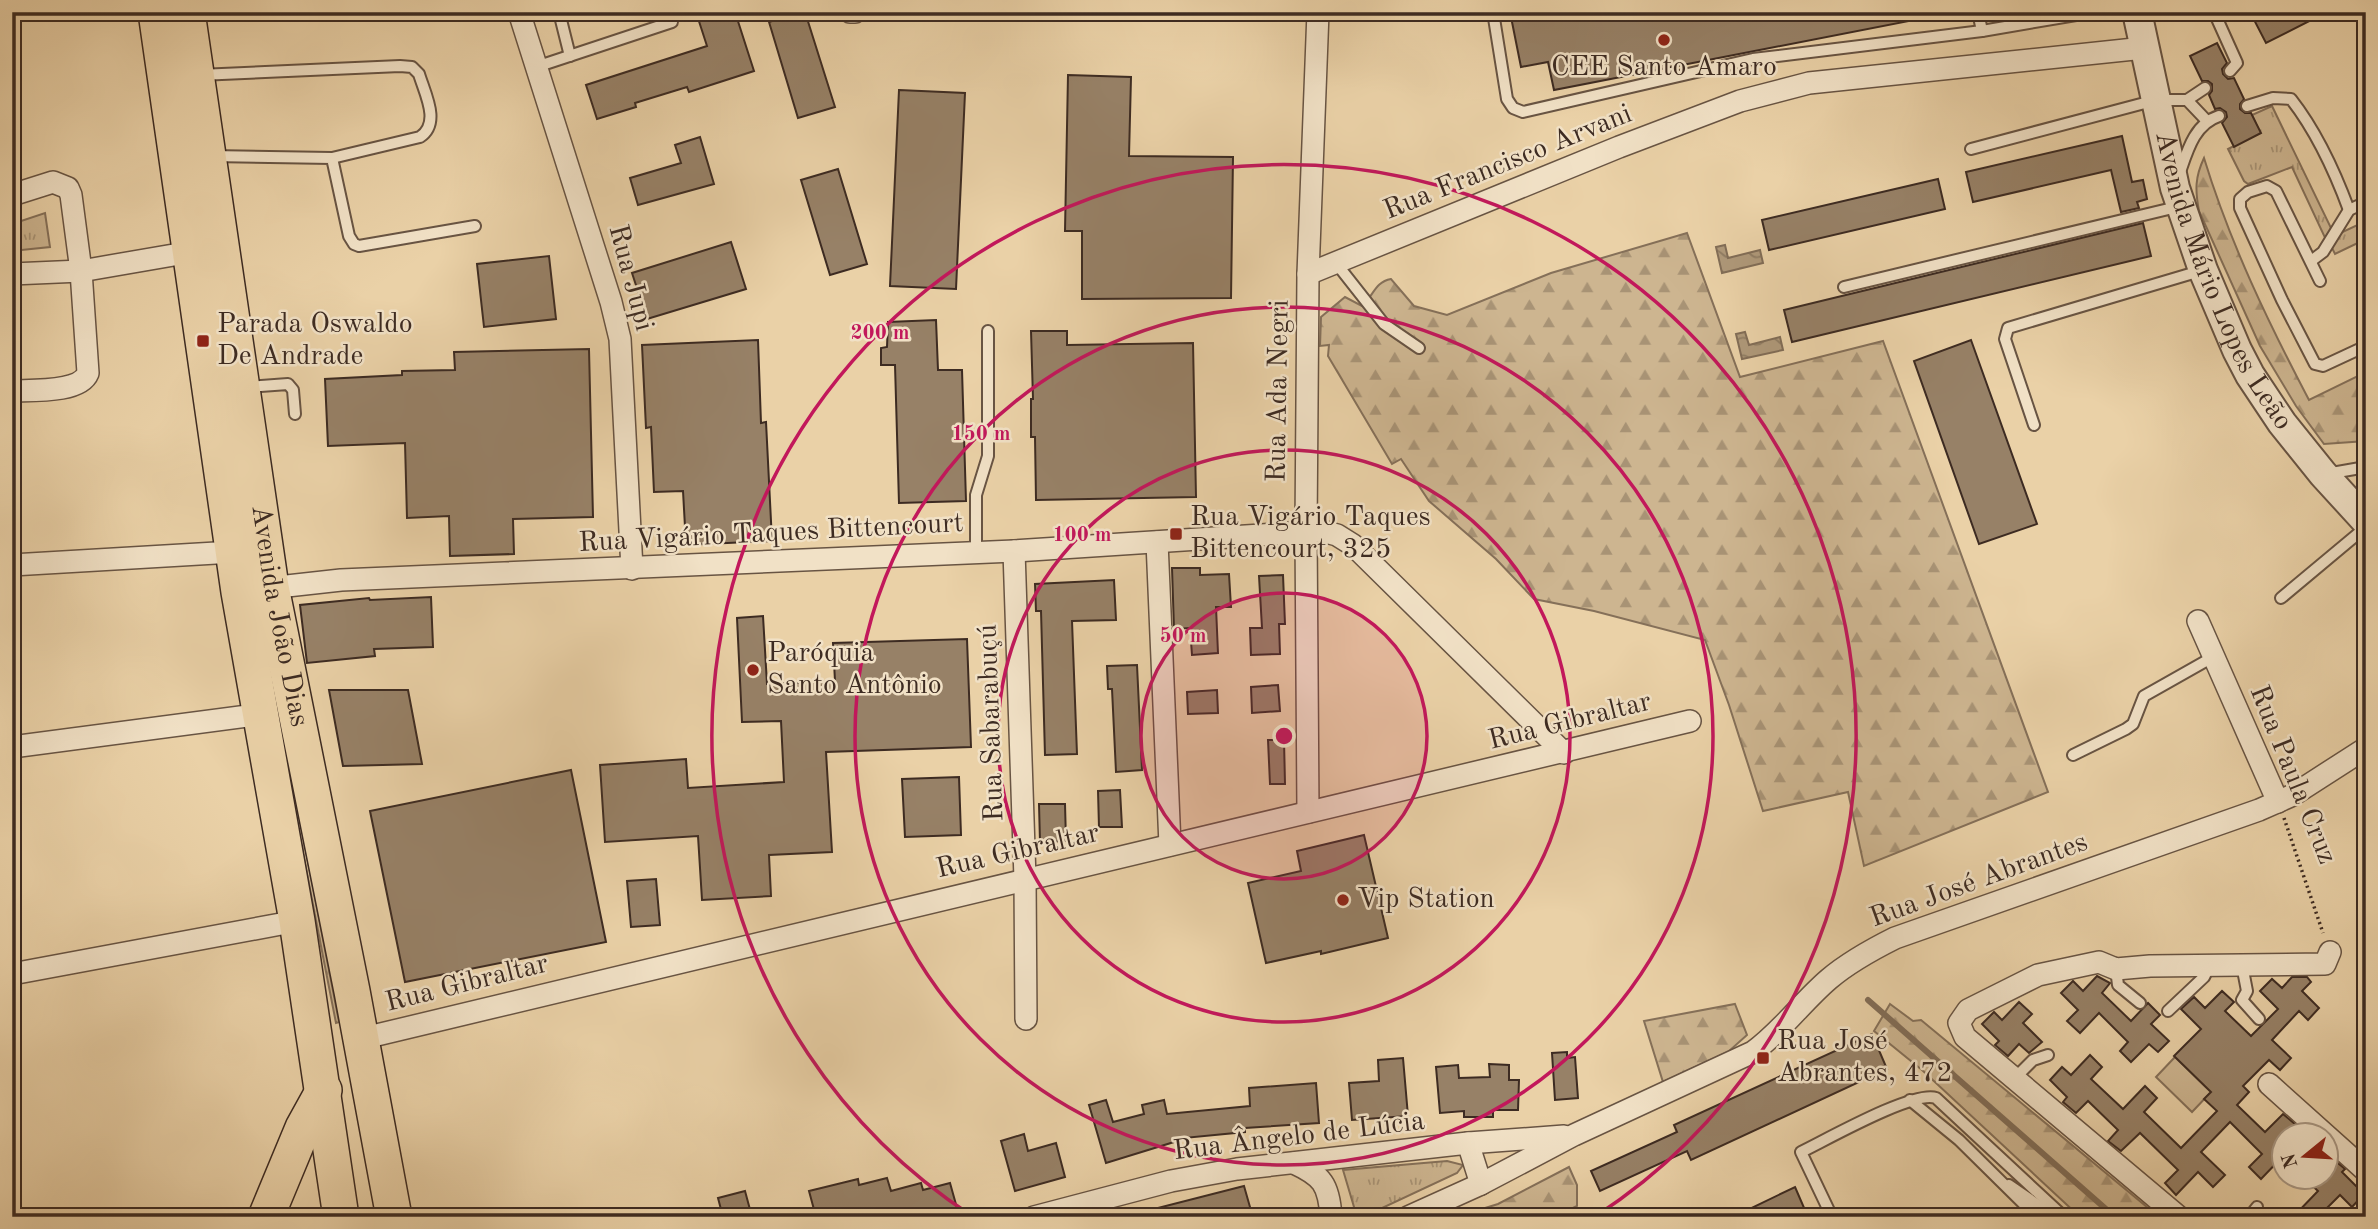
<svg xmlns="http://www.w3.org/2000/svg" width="2378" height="1229" font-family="'Old Standard TT',serif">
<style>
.grass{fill:url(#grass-tufts);stroke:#857059;stroke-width:2}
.forest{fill:url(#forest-firs);stroke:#857059;stroke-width:2}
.garden{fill:#cdb590;stroke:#857059;stroke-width:2}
.water{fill:url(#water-waves);stroke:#816d57;stroke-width:2}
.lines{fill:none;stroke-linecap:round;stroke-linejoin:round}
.stream{stroke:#816d57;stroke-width:6}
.building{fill:#978167;stroke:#3d2b22;stroke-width:2}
.service-casing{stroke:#685443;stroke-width:14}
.minor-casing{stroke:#685443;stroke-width:24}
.tertiary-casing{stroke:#685443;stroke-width:32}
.primary-casing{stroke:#3d2b22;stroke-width:38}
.path{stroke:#3d2b22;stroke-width:3.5;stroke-dasharray:2 3.5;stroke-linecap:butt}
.service{stroke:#f1e1c6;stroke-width:10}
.minor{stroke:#f1e1c6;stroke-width:21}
.tertiary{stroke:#f1e1c6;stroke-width:28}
.primary{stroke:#ead1a7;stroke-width:35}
.ring{fill:none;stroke:#c2185b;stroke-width:3.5}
.poi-dot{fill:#8f2418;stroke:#f1e1c6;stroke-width:2.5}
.labels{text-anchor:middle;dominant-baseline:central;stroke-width:5;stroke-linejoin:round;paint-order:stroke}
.poi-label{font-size:28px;fill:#3d2b22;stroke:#f1e1c6;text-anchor:start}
.street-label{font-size:28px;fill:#3d2b22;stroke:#f1e1c6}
.centre{fill:#c2185b;stroke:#f1e1c6;stroke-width:3.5}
.ring-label{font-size:21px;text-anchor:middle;font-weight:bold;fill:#c2185b;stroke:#f1e1c6;stroke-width:5;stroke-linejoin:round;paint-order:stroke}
</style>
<defs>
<pattern id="grass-tufts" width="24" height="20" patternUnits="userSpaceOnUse" patternTransform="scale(1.75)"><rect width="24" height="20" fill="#cdb590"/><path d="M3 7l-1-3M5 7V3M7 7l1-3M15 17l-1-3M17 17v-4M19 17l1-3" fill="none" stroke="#a89375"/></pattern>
<pattern id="forest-firs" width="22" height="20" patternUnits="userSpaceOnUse" patternTransform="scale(1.75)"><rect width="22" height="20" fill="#cdb590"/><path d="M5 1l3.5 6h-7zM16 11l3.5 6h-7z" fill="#a89375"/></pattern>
<pattern id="water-waves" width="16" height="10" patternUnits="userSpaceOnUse" patternTransform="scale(1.75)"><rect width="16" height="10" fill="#af997a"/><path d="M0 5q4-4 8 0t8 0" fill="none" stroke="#907d64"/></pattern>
</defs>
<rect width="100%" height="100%" fill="#ead1a7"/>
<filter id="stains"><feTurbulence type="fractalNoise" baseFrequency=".00286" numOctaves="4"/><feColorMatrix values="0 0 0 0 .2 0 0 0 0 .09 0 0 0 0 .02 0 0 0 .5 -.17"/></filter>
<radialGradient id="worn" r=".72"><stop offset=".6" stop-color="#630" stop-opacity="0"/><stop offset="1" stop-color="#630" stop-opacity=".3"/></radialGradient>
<g class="grass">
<path d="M2272 106 2331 228 2327 242 2292 167 2248 184 2244 181 2228 149 2260 133 2252 115Z"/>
<path d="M45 213 50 247 12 251V224Z"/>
<path d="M2366 221V239L2335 254 2331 246 2336 235Z"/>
<path d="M258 623 280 716 339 1022 336 1023Z"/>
<path d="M1447 1161 1463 1165 1457 1173 1363 1217H1354V1207L1343 1170Z"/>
</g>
<g class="forest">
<path d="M2204 158C2230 243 2268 322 2309 400L2366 372V441L2324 444 2296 406 2260 346 2199 211C2195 190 2195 177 2204 158Z"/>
<path d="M1687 233 1740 377 1883 341 2048 792 1864 866 1848 792 1763 811 1729 705 1705 640 1594 611 1534 599 1496 559 1429 501 1401 459 1392 464 1328 356 1329 345 1320 346 1321 317 1345 297 1362 306C1374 295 1375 282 1391 279L1414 306 1447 315 1551 273Z"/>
<path d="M1735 1004 1747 1035 1728 1052 1663 1082 1644 1021Z"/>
<path d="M1890 1004 1913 1021 1921 1020 2159 1217H2080L1922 1070 1874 1031Z"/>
<path d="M1569 1167 1577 1185V1206L1555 1217H1456L1498 1204Z"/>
</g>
<path class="garden" d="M2175 1057 2211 1092 2192 1112 2156 1077Z"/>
<g class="water">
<path d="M1725 245 1728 258 1760 250 1763 263 1722 273 1716 247Z"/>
<path d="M1745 332 1749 345 1780 337 1783 350 1742 359 1736 334Z"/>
</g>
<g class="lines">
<path class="stream" d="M1868 1000 2115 1217"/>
</g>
<g class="building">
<path d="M696 12H735L754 71 689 92 687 87 635 103 636 107 597 119 586 85 707 46Z"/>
<path d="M801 12H805L835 107 798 118 769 22Z"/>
<path d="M1510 12H1913L1914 20 1554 90 1548 62 1521 67Z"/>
<path d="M2250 12H2327L2266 43Z"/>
<path d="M2217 43 2227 63 2222 69 2223 74 2228 79 2234 78 2244 99 2240 104V109L2245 113H2251L2261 133 2234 147 2222 123 2227 117 2226 112 2220 108 2215 109 2209 95 2212 91V84L2208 81H2202L2190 56Z"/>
<path d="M1068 75 1131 77 1129 156 1233 157 1231 298 1082 299V231H1065Z"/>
<path d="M899 90 965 93 956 289 890 286Z"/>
<path d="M2122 136 2132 182 2143 180 2147 199 2137 202 2139 208 2121 212 2111 170 1973 202 1966 172Z"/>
<path d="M700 137 714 184 638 205 630 178 681 163 675 145Z"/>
<path d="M838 169 867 264 830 275 801 180Z"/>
<path d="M1938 179 1945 209 1769 250 1762 220Z"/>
<path d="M2143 223 2151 256 1792 342 1784 310Z"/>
<path d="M731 242 746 289 647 319 632 273Z"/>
<path d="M549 256 556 319 484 327 477 264Z"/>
<path d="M936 320 938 370H962L966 501 899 503 895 365H881V348L887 347 888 322Z"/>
<path d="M1031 331H1067V345L1193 343 1196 497 1036 500 1035 437H1031V399H1033Z"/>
<path d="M758 340 761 423 766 422 772 541 686 545 683 491 654 492 651 427 646 428 642 345Z"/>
<path d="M1971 340 2037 524 1979 544 1914 361Z"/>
<path d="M589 349 593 517 513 519 514 554 450 556 449 516 407 518 405 443 328 446 325 379 402 375V371L455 370 454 352Z"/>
<path d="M1172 568H1200V575L1229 574 1231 607H1216L1218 653 1192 655 1190 628 1174 629Z"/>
<path d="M1283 575 1285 624H1279L1280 654 1251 655 1250 628H1262L1259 576Z"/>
<path d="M1114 580 1116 620 1072 621 1077 754 1045 755 1041 611H1036L1035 584Z"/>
<path d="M431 597 433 647 374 649 375 656 307 663 300 605 369 598 370 600Z"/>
<path d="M763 616 767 684 835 681 833 643 967 639 971 747 826 752 832 852 769 855 771 896 702 900 698 836 605 842 600 765 686 759 688 788 784 782 781 721 742 722 737 618Z"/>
<path d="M1137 665 1142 770 1116 772 1112 689H1108L1107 666Z"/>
<path d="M1278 685 1280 711 1252 713 1251 687Z"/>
<path d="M329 690H408L422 764 343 766Z"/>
<path d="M1217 690 1218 713 1188 714 1187 692Z"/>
<path d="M1268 740H1284L1285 784H1270Z"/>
<path d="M571 770 606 942 405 982 370 811Z"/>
<path d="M959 777 961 835 905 837 902 779Z"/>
<path d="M1120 790 1122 827H1099L1098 791Z"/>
<path d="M1039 804H1065L1066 841 1040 842Z"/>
<path d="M1364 835 1388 938 1321 954V951L1266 963 1248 883 1301 871 1297 851Z"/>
<path d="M656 879 660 925 631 927 627 881Z"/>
<path d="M2097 976 2110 983 2102 993 2131 1021 2148 1003 2160 1015 2151 1024 2169 1041 2158 1052 2149 1044 2131 1062 2120 1051 2128 1042 2099 1013 2080 1033 2067 1021 2078 1010 2061 993 2073 981 2083 991Z"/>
<path d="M2292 977H2307L2311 982 2302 991 2319 1008 2308 1020 2299 1011 2272 1040 2291 1058 2280 1070 2269 1060 2243 1086 2249 1092 2237 1105 2265 1132 2283 1114 2296 1125 2287 1135H2284V1155L2261 1179 2249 1167 2262 1154 2230 1122 2201 1152 2225 1175 2213 1187 2198 1172 2176 1195 2165 1183 2178 1170 2140 1133 2121 1151 2108 1141 2118 1130 2088 1101 2076 1113 2063 1102 2067 1097 2050 1080 2062 1067 2071 1075 2090 1055 2102 1067 2091 1079 2123 1109 2145 1086 2157 1098 2144 1112 2181 1148 2217 1111 2204 1099 2211 1092 2174 1056 2201 1029 2181 1009 2194 997 2205 1008 2222 991 2234 1002 2225 1011 2251 1036 2278 1009 2260 991 2272 979 2282 988Z"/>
<path d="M2019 1002 2032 1014 2023 1023 2042 1042 2029 1053 2019 1044 2008 1056 1995 1045 1999 1041 1982 1024 1994 1012 2002 1020Z"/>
<path d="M1872 1034 1887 1069 1691 1160 1687 1151 1600 1191 1591 1171 1677 1132 1674 1125Z"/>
<path d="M1567 1052V1058L1575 1057 1578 1098 1555 1100 1552 1053Z"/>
<path d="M1403 1058 1408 1116 1352 1120 1349 1083 1379 1081 1378 1060Z"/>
<path d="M1489 1064 1509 1065V1080H1519L1518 1110H1493V1117H1464V1111L1440 1113 1436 1067 1458 1065 1459 1078 1490 1077Z"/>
<path d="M1316 1083 1319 1123 1245 1128V1132L1173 1139 1174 1142 1106 1163 1089 1105 1106 1100 1113 1122 1144 1114 1142 1105 1164 1100 1167 1114 1250 1106 1249 1088Z"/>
<path d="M1024 1134 1028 1151 1056 1143 1065 1177 1015 1191 1001 1141Z"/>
<path d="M2326 1156 2330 1161 2333 1159 2345 1169 2342 1172 2364 1194 2352 1207 2340 1195 2318 1217H2293L2318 1191 2303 1177H2326Z"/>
<path d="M887 1178 891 1191 921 1183 923 1190 950 1183 957 1208 925 1217H816L809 1191 858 1179 859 1185Z"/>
<path d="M1244 1186 1252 1214 1243 1217H1146V1211Z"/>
<path d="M1795 1187 1808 1217H1733Z"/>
<path d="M745 1191 752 1217H723L718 1198Z"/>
</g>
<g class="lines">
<defs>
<g id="service">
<path d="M559 12 570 56"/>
<path d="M1493 12 1507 99 1513 108 1523 112 1753 59 1982 31 2094 12"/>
<path d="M1978 12 1982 31"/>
<path d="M2214 12 2237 63 2230 71"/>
<path d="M536 67 672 22"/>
<path d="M199 75 400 66 412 67 419 74C425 94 441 123 420 137L332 158"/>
<path d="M2187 100 2205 88"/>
<path d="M2247 106 2273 98 2291 99C2316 131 2335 172 2349 210"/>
<path d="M1971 149 2156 100H2187L2206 120"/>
<path d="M211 156 332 158 349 236 354 244 359 246 475 226"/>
<path d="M2179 175C2187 152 2194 124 2219 116"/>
<path d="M2311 261 2323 252 2349 210 2366 202"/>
<path d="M1336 263 1384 324 1419 348"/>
<path d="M2320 281 2276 191 2267 186 2248 192 2240 199V208L2282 300 2315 364 2323 366 2366 346"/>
<path d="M1844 287 2181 206"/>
<path d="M246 387 288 384 293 390 295 414"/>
<path d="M2034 425 2005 339 2008 328 2200 271"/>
<path d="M2326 474 2366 467"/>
<path d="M976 552V495L988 456V331"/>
<path d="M2281 598 2366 527"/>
<path d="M2073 755 2126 729 2133 724 2144 696 2213 657"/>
<path d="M2242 965 2247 991 2242 1000 2259 1019"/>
<path d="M2116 969 2118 985 2140 1003"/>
<path d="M2168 1011 2204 977 2210 965"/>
<path d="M2014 1079 2033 1060 2048 1055"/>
<path d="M1910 1100 1959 1140 2037 1217"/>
<path d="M2009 1185 2055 1217"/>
<path d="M616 1217 624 1215"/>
<path d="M1832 1217 1801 1152C1826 1140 1914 1090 1936 1098L2064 1217"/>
<path d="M2249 1217 2257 1207"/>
</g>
<g id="minor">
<path d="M519 12 611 302 620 339 632 569"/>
<path d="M850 12H855"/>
<path d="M12 195 53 182 68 188 71 195 81 271 88 373C80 393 32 390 12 391"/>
<path d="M12 274 81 271 191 252"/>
<path d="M1308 274 1619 147 1740 101 1809 83 2144 48"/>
<path d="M1157 542 1170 845"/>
<path d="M1014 551 1025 879 1026 1019"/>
<path d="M12 565 233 552"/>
<path d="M260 589 341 580 1014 551 1322 531 1337 535 1353 545 1564 753"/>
<path d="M2198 621 2278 802"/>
<path d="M12 747 262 714"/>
<path d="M1308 812 1306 531 1308 274 1318 12"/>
<path d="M12 974 297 921"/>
<path d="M360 1039 1690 721"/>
<path d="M2269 1084 2366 1171"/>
<path d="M1468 1143 1481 1184"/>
<path d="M1294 1163C1322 1176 1329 1184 1331 1217"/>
<path d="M1034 1217 1171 1181 1237 1169 1468 1143 1564 1136"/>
<path d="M1408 1217 1481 1184 1574 1135 1753 1052C1782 1031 1802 1002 1829 979 1849 962 1871 950 1895 938L2259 810 2293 795 2366 748"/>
<path d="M2179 1217 1965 1037 1959 1023 1968 1010 2038 975 2099 962 2116 969 2150 966 2325 964 2330 952"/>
</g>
<g id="tertiary">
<path id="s1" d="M2137 12 2175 188 2203 270 2237 350 2250 375 2282 423 2323 474 2366 521"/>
</g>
<g id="primary">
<path d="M156 12 239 592 297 921 341 1217"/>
<path id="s2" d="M187 12 271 587 352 991 394 1217"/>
<path d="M266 1217 303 1128 324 1090"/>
</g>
</defs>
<use href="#service" class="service-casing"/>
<use href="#minor" class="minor-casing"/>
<use href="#tertiary" class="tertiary-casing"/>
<use href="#primary" class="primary-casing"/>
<path class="path" d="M2284 818 2323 933"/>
<use href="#service" class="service"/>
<use href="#minor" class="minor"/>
<use href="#tertiary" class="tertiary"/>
<use href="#primary" class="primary"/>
</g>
<circle cx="1284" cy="736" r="143" fill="#c2185b" fill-opacity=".12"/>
<g class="ring">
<circle cx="1284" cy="736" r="143"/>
<circle cx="1284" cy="736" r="286"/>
<circle cx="1284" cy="736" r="429"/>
<path d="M972 1216A572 572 0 1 1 1596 1216"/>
</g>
<g class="poi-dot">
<circle cx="1664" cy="40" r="7"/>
<rect x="196" y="334" width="14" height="14" rx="3.5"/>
<rect x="1169" y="527" width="14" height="14" rx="3.5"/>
<circle cx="753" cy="670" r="7"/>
<circle cx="1343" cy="900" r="7"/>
<rect x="1756" y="1051" width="14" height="14" rx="3.5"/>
</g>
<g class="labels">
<g class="poi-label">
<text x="1664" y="68" text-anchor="middle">CEE Santo Amaro</text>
<text x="217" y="325">Parada Oswaldo<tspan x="217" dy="32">De Andrade</tspan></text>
<text x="1190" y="518">Rua Vigário Taques<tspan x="1190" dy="32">Bittencourt, 325</tspan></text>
<text x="767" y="654">Paróquia<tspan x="767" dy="32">Santo Antônio</tspan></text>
<text x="1357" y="900">Vip Station</text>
<text x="1777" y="1042">Rua José<tspan x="1777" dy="32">Abrantes, 472</tspan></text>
</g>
<g class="street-label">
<text transform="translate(1508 163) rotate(-22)">Rua Francisco Arvani</text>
<text transform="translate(630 278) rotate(75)">Rua Jupi</text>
<text stroke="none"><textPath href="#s1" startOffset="284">Avenida Mário Lopes Leão</textPath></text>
<text transform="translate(1279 391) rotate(-89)">Rua Ada Negri</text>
<text transform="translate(771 534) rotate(-3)">Rua Vigário Taques Bittencourt</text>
<text stroke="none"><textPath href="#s2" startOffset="611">Avenida João Dias</textPath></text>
<text transform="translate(1570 722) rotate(-14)">Rua Gibraltar</text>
<text transform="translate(992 723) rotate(-92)">Rua Sabarabuçú</text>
<text transform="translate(2292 775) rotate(68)">Rua Paula Cruz</text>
<text transform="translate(1018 852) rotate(-13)">Rua Gibraltar</text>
<text transform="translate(1979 881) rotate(-20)">Rua José Abrantes</text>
<text transform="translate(467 984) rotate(-14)">Rua Gibraltar</text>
<text transform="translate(1299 1137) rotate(-7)">Rua Ângelo de Lúcia</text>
</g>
</g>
<circle cx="1284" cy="736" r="10" class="centre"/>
<g class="ring-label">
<text x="880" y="339">200 m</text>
<text x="981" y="440">150 m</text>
<text x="1082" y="541">100 m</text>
<text x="1183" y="642">50 m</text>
</g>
<rect width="2378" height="1229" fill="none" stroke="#ead1a7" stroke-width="42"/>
<rect x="14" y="14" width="2350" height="1201" fill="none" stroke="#3d2b22" stroke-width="3.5"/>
<rect x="21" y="21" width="2336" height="1187" fill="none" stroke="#3d2b22" stroke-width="2"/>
<g transform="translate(2305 1156) rotate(252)"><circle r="33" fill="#f1e1c6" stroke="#a99884" stroke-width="2"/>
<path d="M0-5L12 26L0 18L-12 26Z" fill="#8f2418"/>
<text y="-10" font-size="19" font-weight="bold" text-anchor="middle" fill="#3d2b22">N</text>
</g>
<rect width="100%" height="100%" filter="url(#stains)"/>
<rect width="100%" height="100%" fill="url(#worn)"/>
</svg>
